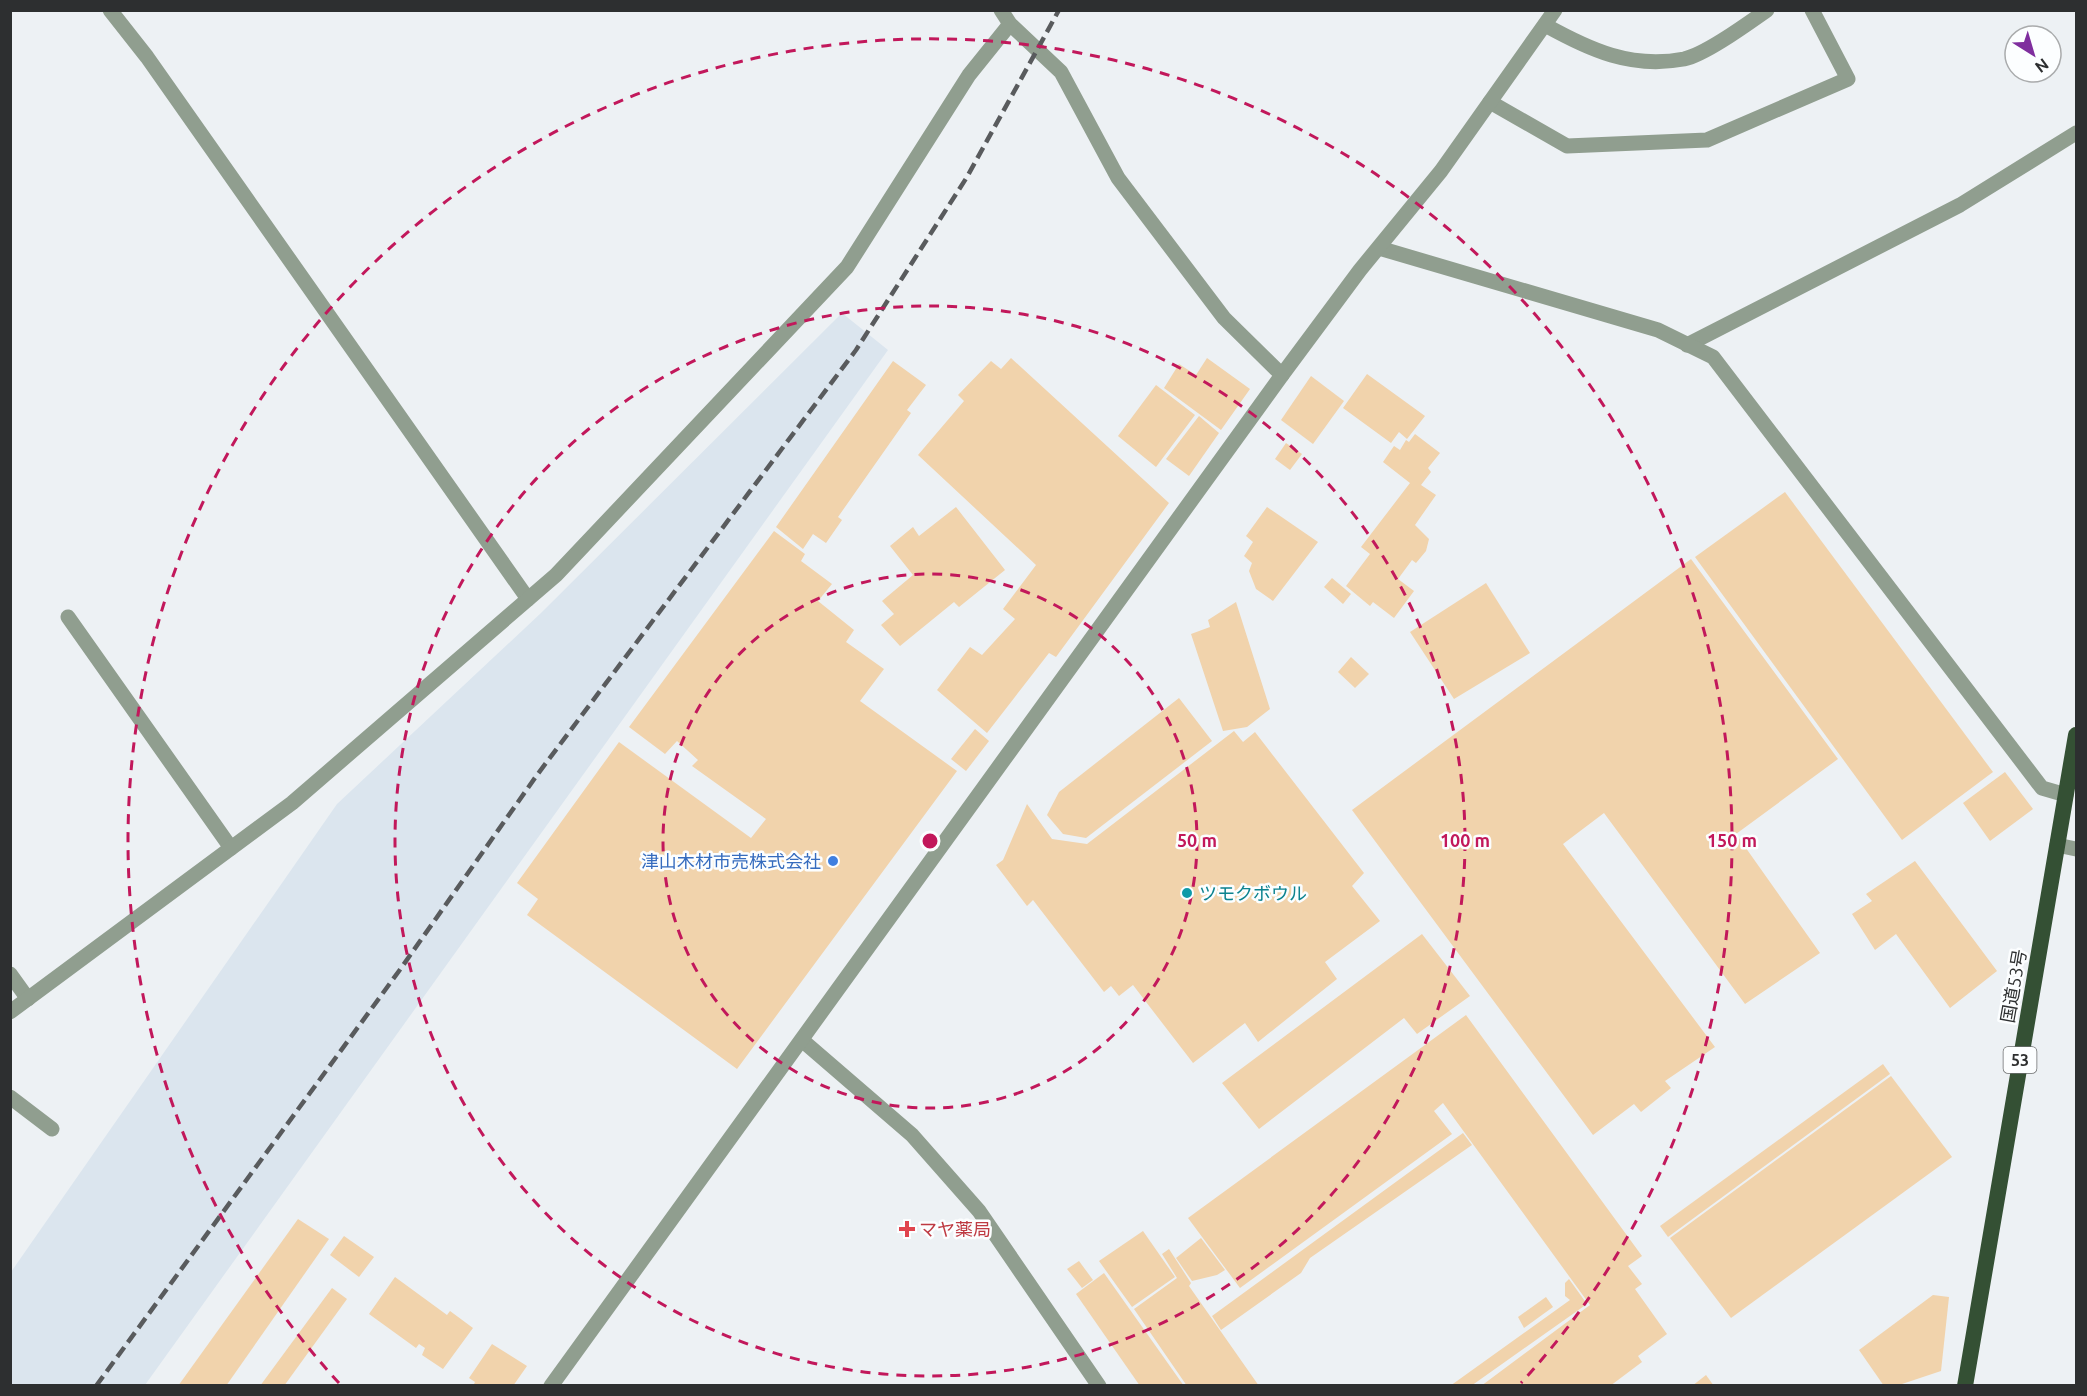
<svg xmlns="http://www.w3.org/2000/svg" width="2087" height="1396" font-family="Ubuntu,'Noto Sans JP',sans-serif">
<style>
.built{fill:#dbe5ee}
.building{fill:#f1d3ac}
.lines{fill:none;stroke-linecap:round;stroke-linejoin:round}
.service{stroke:#909e8f;stroke-width:15}
.minor{stroke:#909e8f;stroke-width:15}
.trunk{stroke:#345034;stroke-width:16}
.rail{stroke:#595b5d;stroke-width:4.5;stroke-dasharray:12 6;stroke-linecap:butt}
.ring{fill:none;stroke:#c2185b;stroke-width:3;stroke-dasharray:10 8}
.shop-dot{fill:#3f7fe0;stroke:#fcfeff;stroke-width:2}
.culture-dot{fill:#0f9aa8;stroke:#fcfeff;stroke-width:2}
.health-dot{fill:#e0444e;stroke:#fcfeff;stroke-width:2}
.labels{text-anchor:middle;dominant-baseline:central;stroke-width:5;stroke-linejoin:round;paint-order:stroke}
.shield{fill:#fcfeff;stroke:#6b6d6e;stroke-width:1.5}
.shield-label{font-size:16px;font-weight:bold;fill:#2d2f30}
.shop-label{font-size:18px;fill:#366cbe;stroke:#fcfeff;text-anchor:end}
.culture-label{font-size:18px;fill:#0d838f;stroke:#fcfeff;text-anchor:start}
.street-label{font-size:18px;fill:#2d2f30;stroke:#fcfeff}
.health-label{font-size:18px;fill:#be3a42;stroke:#fcfeff;text-anchor:start}
.centre{fill:#c2185b;stroke:#fcfeff;stroke-width:3}
.ring-label{font-size:18px;text-anchor:middle;font-weight:bold;fill:#c2185b;stroke:#fcfeff;stroke-width:5;stroke-linejoin:round;paint-order:stroke}
</style>
<rect width="100%" height="100%" fill="#edf1f4"/>
<path class="built" d="M842 313 888 350 145 1385H11V1272L337 804 541 613Z"/>
<g class="building">
<path d="M1011 358 1169 503 1056 657 1049 653 987 733 937 690 970 647 982 655 1015 619 1003 609 1036 565 918 455 964 401 958 395 991 361 1001 369Z"/>
<path d="M1207 358 1250 389 1221 430 1164 388 1179 364 1196 375Z"/>
<path d="M893 361 926 385 907 410 911 413 838 517 842 520 826 543 813 534 803 549 776 527Z"/>
<path d="M1367 374 1425 416 1407 439 1399 432 1391 443 1343 408Z"/>
<path d="M1311 376 1344 401 1313 444 1281 420Z"/>
<path d="M1156 385 1195 415 1156 467 1118 436Z"/>
<path d="M1199 416 1219 433 1189 476 1166 459Z"/>
<path d="M1415 434 1440 453 1428 468 1431 472 1421 485 1436 495 1415 525 1429 539 1426 551 1416 563 1412 560 1398 579 1414 591 1394 618 1373 602 1370 606 1346 586 1370 554 1361 547 1410 483 1383 462 1394 446 1400 450 1406 440 1409 442Z"/>
<path d="M1286 443 1302 454 1290 470 1275 459Z"/>
<path d="M1785 492 1993 772 1902 840 1695 557Z"/>
<path d="M956 507 1005 570 959 607 954 602 900 646 881 625 894 614 882 601 913 575 890 546 913 527 919 536Z"/>
<path d="M1267 507 1318 542 1273 601 1256 589 1249 571 1252 563 1244 556 1253 542 1246 536Z"/>
<path d="M774 531 805 554 801 561 832 584 818 601 854 630 846 642 884 669 860 701 957 771 737 1069 527 915 538 899 517 883 619 742 751 838 766 819 692 766 698 760 677 741 665 754 629 727Z"/>
<path d="M1691 559 1838 759 1736 834 1820 953 1745 1004 1604 813 1563 844 1715 1047 1665 1081 1671 1088 1641 1112 1634 1104 1593 1135 1352 810Z"/>
<path d="M1332 578 1351 594 1343 604 1324 587Z"/>
<path d="M1486 583 1530 653 1454 699 1410 632Z"/>
<path d="M1236 602 1270 709 1247 727 1223 731 1191 634 1210 627 1208 620Z"/>
<path d="M1351 657 1369 674 1355 688 1338 672Z"/>
<path d="M1179 698 1212 741 1086 838 1063 834 1047 815 1059 792Z"/>
<path d="M975 729 989 741 966 771 951 759Z"/>
<path d="M1234 731 1243 742 1255 732 1364 873 1352 886 1380 921 1325 962 1337 979 1258 1042 1245 1023 1193 1063 1133 985 1119 996 1111 986 1104 992 1033 900 1027 906 996 865 1003 860 1027 804 1052 839 1087 844Z"/>
<path d="M2005 772 2033 809 1990 841 1963 803Z"/>
<path d="M1915 861 1997 971 1950 1008 1896 934 1875 950 1852 914 1872 901 1866 894Z"/>
<path d="M1422 934 1470 996 1417 1034 1404 1018 1259 1129 1222 1083Z"/>
<path d="M1466 1015 1642 1256 1628 1266 1642 1284 1635 1289 1667 1334 1638 1356 1642 1362 1610 1386H1481L1590 1305 1443 1103 1434 1111 1452 1134 1240 1288 1188 1218Z"/>
<path d="M1883 1064 1890 1074 1668 1237 1660 1226Z"/>
<path d="M1891 1076 1952 1157 1731 1318 1670 1238Z"/>
<path d="M1463 1133 1472 1145 1310 1258 1301 1273 1221 1330 1212 1316Z"/>
<path d="M298 1219 329 1239 226 1386H178Z"/>
<path d="M1143 1231 1175 1277 1132 1307 1099 1261Z"/>
<path d="M344 1236 374 1257 359 1277 330 1255Z"/>
<path d="M1201 1238 1225 1270 1217 1275 1192 1281 1176 1258Z"/>
<path d="M1169 1249 1191 1283 1189 1286 1259 1386H1187L1134 1309 1177 1278 1162 1254Z"/>
<path d="M1079 1261 1093 1280 1082 1288 1067 1269Z"/>
<path d="M1104 1273 1184 1386H1140L1076 1294Z"/>
<path d="M395 1277 447 1315 450 1311 473 1328 443 1369 422 1355 425 1348 419 1344 416 1348 369 1314Z"/>
<path d="M1569 1279 1587 1304 1471 1386H1450L1570 1300 1565 1296V1283Z"/>
<path d="M332 1288 347 1299 284 1386H260Z"/>
<path d="M1933 1295 1949 1297 1941 1371 1896 1386H1884L1859 1350Z"/>
<path d="M1546 1297 1553 1307 1524 1328 1518 1317Z"/>
<path d="M492 1344 527 1366 513 1386H473L475 1382 469 1378Z"/>
<path d="M1706 1375 1714 1386H1692Z"/>
</g>
<g class="lines">
<path class="service" d="M1687 345 1960 205 2076 133"/>
<g class="minor">
<path d="M110 10 147 57 528 599"/>
<path d="M1001 10 1010 24 1061 72 1118 178 1224 318 1282 375"/>
<path d="M1545 25C1590 50 1631 69 1684 59 1706 54 1747 24 1767 10"/>
<path d="M1490 102 1567 146 1707 140 1848 79 1812 10"/>
<path d="M1379 248 1658 330 1713 357 2042 788 2066 795"/>
<path d="M68 617 231 848"/>
<path d="M2057 845 2076 849"/>
<path d="M10 974 28 999"/>
<path d="M10 1012 292 803 556 575 847 267 969 75 1010 24"/>
<path d="M803 1041 912 1135 979 1211 1099 1386"/>
<path d="M10 1097 52 1129"/>
<path d="M551 1386 1282 375 1360 270 1441 171 1555 10"/>
</g>
<path class="trunk" d="M1965 1386 2076 735"/>
<path class="rail" d="M96 1386 399 971 537 775 856 350 967 177 1059 10"/>
</g>
<g class="ring">
<circle cx="930" cy="841" r="267"/>
<circle cx="930" cy="841" r="535"/>
<path d="M339 1383A802 802 0 1 1 1521 1383"/>
</g>
<circle class="shop-dot" cx="833" cy="861" r="6"/>
<circle class="culture-dot" cx="1187" cy="893" r="6"/>
<path class="health-dot" d="M904 1220h6v6h6v6h-6v6h-6v-6h-6v-6h6z"/>
<g class="labels">
<rect class="shield" x="2003.5" y="1047" width="33" height="26" rx="4.5"/>
<g class="shield-label">
<text x="2020" y="1060">53</text>
</g>
<g class="shop-label">
<text x="821" y="861">津山木材市売株式会社</text>
</g>
<g class="culture-label">
<text x="1199" y="893">ツモクボウル</text>
</g>
<g class="street-label">
<text transform="translate(2013 986) rotate(-80)">国道53号</text>
</g>
<g class="health-label">
<text x="919" y="1229">マヤ薬局</text>
</g>
</g>
<circle cx="930" cy="841" r="9" class="centre"/>
<g class="ring-label">
<text x="1197" y="847">50 m</text>
<text x="1465" y="847">100 m</text>
<text x="1732" y="847">150 m</text>
</g>
<rect width="2087" height="1396" fill="none" stroke="#2d2f30" stroke-width="24"/>
<g transform="translate(2033 54) rotate(143)"><circle r="28" fill="#fcfeff" stroke="#a9abac" stroke-width="1.5"/>
<path d="M0-4.5L10 22L0 15L-10 22Z" fill="#7f2e9e"/>
<text y="-9" font-size="16" font-weight="bold" text-anchor="middle" fill="#2d2f30">N</text>
</g>
</svg>
